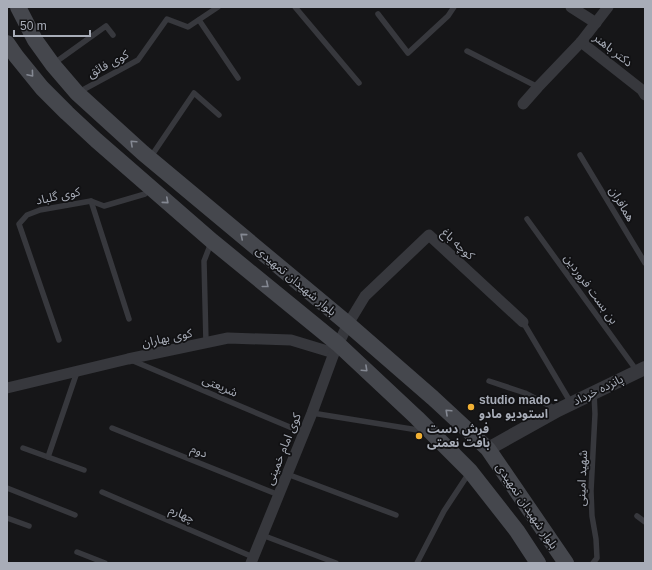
<svg xmlns="http://www.w3.org/2000/svg" width="652" height="570" font-family="Helvetica,'Noto Sans Arabic',sans-serif">
<style>
.lines{fill:none;stroke-linecap:round;stroke-linejoin:round}
.service{stroke:#37383d;stroke-width:5.5}
.minor{stroke:#37383d;stroke-width:11}
.tertiary{stroke:#37383d;stroke-width:14}
.secondary{stroke:#45474d;stroke-width:16}
.oneway{stroke:#858993}
.poi-dot{fill:#f2b134;stroke:#111113;stroke-width:1.5}
.labels{text-anchor:middle;dominant-baseline:central;stroke-width:3.5;stroke-linejoin:round;paint-order:stroke}
.street-label{font-size:12px;fill:#a8adb8;stroke:#111113}
.poi-label{font-size:12px;font-weight:bold;fill:#a8adb8;stroke:#111113;text-anchor:start}
</style>
<rect width="100%" height="100%" fill="#161618"/>
<g class="lines">
<g class="service">
<path d="M295 7 359 83"/>
<path d="M378 14 408 53 448 16 454 7"/>
<path d="M199 20 238 78"/>
<path d="M467 51 538 87"/>
<path d="M53 64 106 26 113 35"/>
<path d="M79 92 138 60 167 19 188 27 218 7"/>
<path d="M580 155 645 263"/>
<path d="M150 158 194 93 219 115"/>
<path d="M91 201 129 319"/>
<path d="M527 219 637 371"/>
<path d="M523 322 571 403"/>
<path d="M59 340 19 224 27 215 40 210 91 201 104 206 145 194 149 189"/>
<path d="M206 343 204 261 211 243"/>
<path d="M131 360 304 433"/>
<path d="M489 381 525 393 556 409"/>
<path d="M312 413 424 431"/>
<path d="M112 428 279 495"/>
<path d="M23 448 84 470"/>
<path d="M48 457 77 372"/>
<path d="M287 474 396 515"/>
<path d="M7 488 75 515"/>
<path d="M102 492 253 557"/>
<path d="M637 516 645 522"/>
<path d="M7 518 29 526"/>
<path d="M262 535 336 563"/>
<path d="M77 552 105 563"/>
<path d="M417 563 444 511 469 473"/>
<path d="M593 563 597 558 596 539 592 516 591 491 595 414 594 393"/>
</g>
<g class="minor">
<path d="M571 7 596 23"/>
<path d="M581 42 642 90 645 95"/>
<path d="M523 104 538 87 581 42 608 7"/>
<path d="M7 388 128 359 228 338 291 340 334 353"/>
<path d="M251 563 312 413 334 353 348 324 365 296 429 235 523 322"/>
</g>
<path class="tertiary" d="M488 449 558 410 645 368"/>
<g class="secondary">
<path d="M18 7 35 40 53 65 77 93 143 153 348 324 433 398 488 449 566 563"/>
<path d="M7 43 16 56 42 88 67 113 96 140 212 241 338 344 417 418 470 471 517 531 538 563"/>
</g>
</g>
<defs><path id="oneway-chevron" d="M-2-3.5L2.5 0L-2 3.5" fill="none" stroke-width="1.6" stroke-linecap="round" stroke-linejoin="round"/></defs>
<g class="oneway">
<use href="#oneway-chevron" transform="translate(31 74) rotate(50)"/>
<use href="#oneway-chevron" transform="translate(133 143) rotate(-137)"/>
<use href="#oneway-chevron" transform="translate(166 201) rotate(41)"/>
<use href="#oneway-chevron" transform="translate(243 236) rotate(-140)"/>
<use href="#oneway-chevron" transform="translate(266 285) rotate(39)"/>
<use href="#oneway-chevron" transform="translate(365 369) rotate(43)"/>
<use href="#oneway-chevron" transform="translate(448 412) rotate(-137)"/>
</g>
<g class="poi-dot">
<circle cx="471" cy="407" r="4"/>
<circle cx="419" cy="436" r="4"/>
</g>
<g class="labels">
<g class="street-label">
<text transform="translate(613 50) rotate(38)">دکتر باهنر</text>
<text transform="translate(108 64) rotate(-28)">کوی فائق</text>
<text transform="translate(58 196) rotate(-12)">کوی گلباد</text>
<text transform="translate(622 204) rotate(59)">همافران</text>
<text transform="translate(458 244) rotate(43)">کوچه باغ</text>
<text transform="translate(296 281) rotate(40)">بلوار شهیدان تمهیدی</text>
<text transform="translate(591 289) rotate(54)">بن بست فروردین</text>
<text transform="translate(167 338) rotate(-12)">کوی بهاران</text>
<text transform="translate(220 386) rotate(23)">شریعتی</text>
<text transform="translate(598 390) rotate(-26)">پانزده خرداد</text>
<text transform="translate(283 449) rotate(-68)">کوی امام خمینی</text>
<text transform="translate(199 451) rotate(22)">دوم</text>
<text transform="translate(582 478) rotate(-88)">شهید امینی</text>
<text transform="translate(527 506) rotate(56)">بلوار شهیدان تمهیدی</text>
<text transform="translate(182 514) rotate(23)">چهارم</text>
</g>
<g class="poi-label">
<text x="479" y="400">studio mado -<tspan x="479" dy="14">استودیو مادو</tspan></text>
<text x="427" y="429">فرش دست<tspan x="427" dy="14">بافت نعمتی</tspan></text>
</g>
</g>
<rect width="652" height="570" fill="none" stroke="#a8adb8" stroke-width="16"/>
<path d="M14 30v6h76v-6" fill="none" stroke="#a8adb8" stroke-width="2"/>
<text x="20" y="30" font-size="12" fill="#a8adb8" stroke="#111113" stroke-width="3" paint-order="stroke">50 m</text>
</svg>
